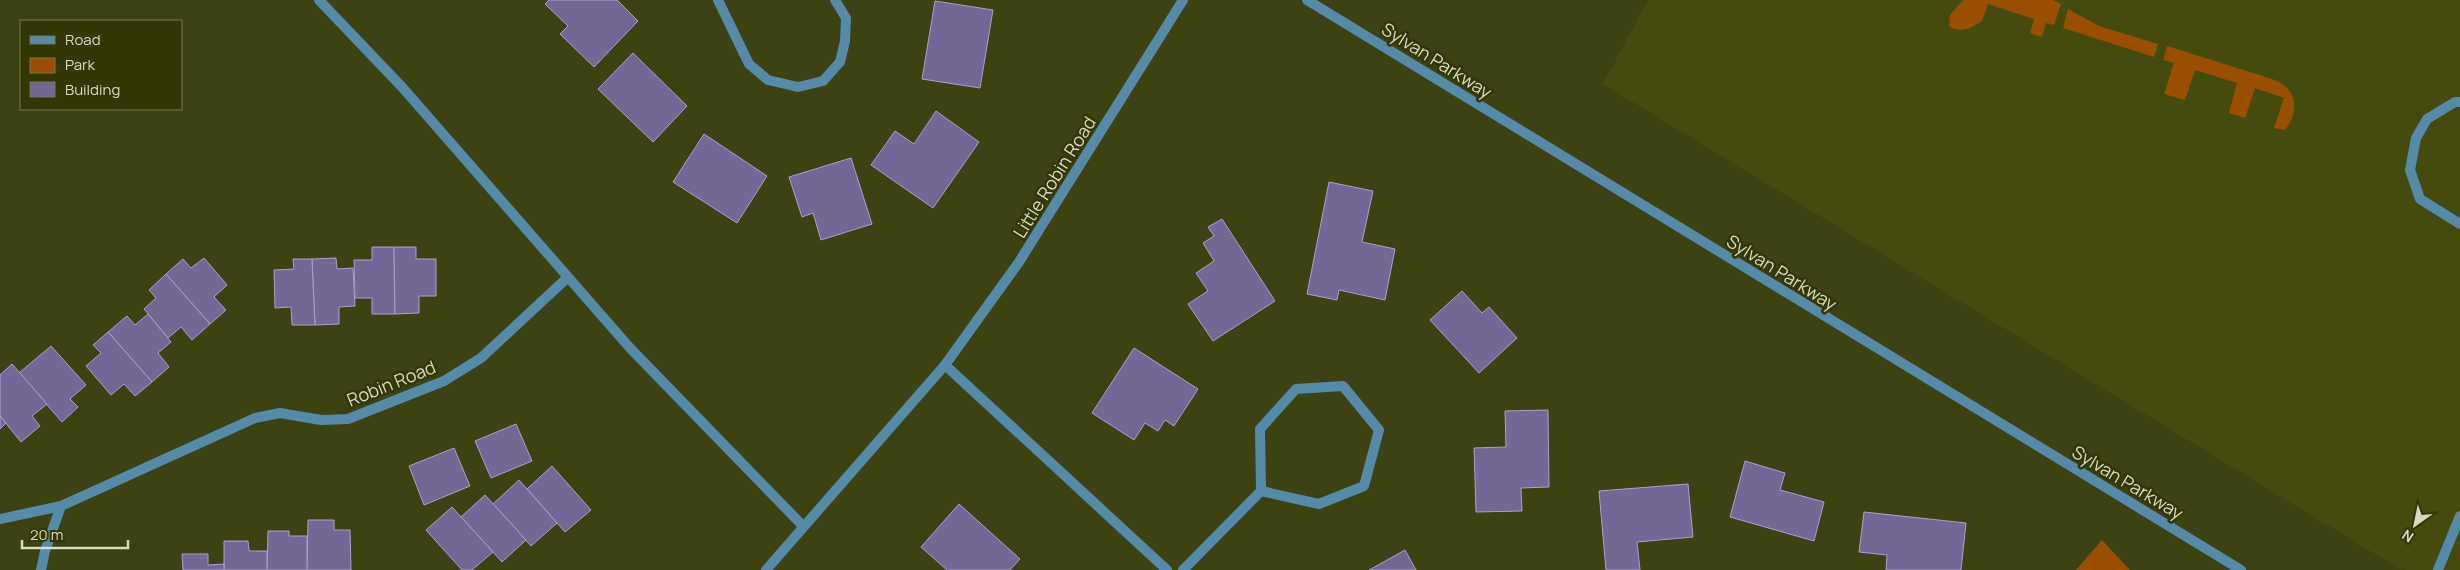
<svg xmlns="http://www.w3.org/2000/svg" width="2460" height="570" font-family="Manrope,sans-serif">
<style>
.built{fill:#454b0f}
.green{fill:#9a4f00}
.building{fill:#736895;stroke:#aba0d0}
.lines{fill:none;stroke-linecap:round;stroke-linejoin:round}
.street{stroke:#558aa8;stroke-width:10}
.labels{text-anchor:middle;dominant-baseline:central;stroke-width:5;stroke-linejoin:round;paint-order:stroke}
.street-label{font-size:18px;fill:#d7dbc1;stroke:#323704}
</style>
<rect width="100%" height="100%" fill="#3c4211"/>
<path class="built" d="M1648 0H2460V570H2408L2398 568 1603 84Z"/>
<g class="green">
<path d="M1963 0H2053L2061 4 2054 25 2046 23 2042 37 2030 33 2034 19 1988 4 1982 21C1971 28 1962 34 1949 26L1950 15Z"/>
<path d="M2068 9 2099 26 2158 44 2154 57 2063 28Z"/>
<path d="M2167 46 2272 79C2276 81 2283 83 2286 87 2299 99 2295 118 2285 130L2274 128 2284 98 2255 88 2245 118 2229 113 2237 83 2195 70 2185 100 2164 94 2174 63 2163 60Z"/>
<path d="M2102 540 2130 570H2076Z"/>
</g>
<g class="building">
<path d="M549 0H617L638 21 594 67 560 34 568 26 545 4Z"/>
<path d="M935 1 993 10 980 88 922 79Z"/>
<path d="M633 53 687 106 653 142 598 89Z"/>
<path d="M936 111 979 142 933 208 871 165 895 131 914 144Z"/>
<path d="M704 134 767 176 737 223 673 182Z"/>
<path d="M851 158 872 224 821 240 813 213 802 217 789 177Z"/>
<path d="M1329 182 1373 191 1362 242 1395 249 1385 300 1339 290 1337 300 1307 294Z"/>
<path d="M1222 219 1275 301 1213 341 1188 304 1208 291 1196 273 1214 261 1203 243 1214 236 1208 227Z"/>
<path d="M372 247H394L395 314H372V298H355L354 260H372Z"/>
<path d="M394 247H416V259H436V296H419V313L395 314Z"/>
<path d="M204 258 227 285 214 297 226 310 210 324 166 274 183 259 191 268Z"/>
<path d="M336 258 337 269 353 268 355 306 339 307V324L315 325 312 259Z"/>
<path d="M293 259H312L315 325H292L291 307 275 308 274 270 294 269Z"/>
<path d="M166 274 210 324 192 340 181 327 168 338 144 309 156 298 149 290Z"/>
<path d="M1462 291 1482 313 1489 307 1517 338 1479 373 1430 320Z"/>
<path d="M148 314 171 342 158 353 169 367 152 382 108 332 127 316 135 325Z"/>
<path d="M108 332 152 382 135 396 124 384 111 395 86 366 101 353 93 345Z"/>
<path d="M51 346 86 385 70 399 78 407 62 422 19 373Z"/>
<path d="M1134 348 1198 389 1174 426 1165 420 1158 431 1145 423 1134 440 1092 413Z"/>
<path d="M12 364 47 404 32 416 40 426 21 442 0 416V375Z"/>
<path d="M1548 410 1549 487 1521 488 1522 511 1476 512 1474 448 1506 447 1505 411Z"/>
<path d="M0 416 6 423 0 429Z"/>
<path d="M516 424 532 461 491 478 475 441Z"/>
<path d="M454 448 470 486 424 505 409 466Z"/>
<path d="M1745 461 1785 473 1780 490 1824 502 1814 541 1730 517Z"/>
<path d="M552 466 591 510 565 532 527 489Z"/>
<path d="M519 480 557 523 531 546 493 504Z"/>
<path d="M1688 484 1693 537 1637 542 1640 570H1606L1599 491Z"/>
<path d="M485 495 526 540 502 562 461 517Z"/>
<path d="M959 504 1020 559 1010 570H947L921 547Z"/>
<path d="M452 507 493 552 472 570H462L426 530Z"/>
<path d="M1864 512 1966 523 1961 570H1886L1887 555 1859 552Z"/>
<path d="M308 520H334V530H350L351 570H307Z"/>
<path d="M268 531H289V536H307V570H267Z"/>
<path d="M224 541H248L249 551H267V570H224Z"/>
<path d="M1405 550 1416 570H1369L1371 569Z"/>
<path d="M182 554H208V565L224 564V570H183Z"/>
</g>
<g class="lines">
<g class="street">
<path d="M319 0 402 87 630 348 803 526"/>
<path d="M718 0 749 64 768 80 798 87 823 81 840 62 845 41 846 18 835 0"/>
<path d="M1307 0 2241 570"/>
<path d="M2460 102H2455L2427 119 2416 138 2410 170 2420 199 2460 224"/>
<path d="M945 365 1167 570"/>
<path d="M0 519 61 506 255 418 280 413 321 420 348 419 444 381 481 358 567 278"/>
<path d="M41 570 45 551 61 506"/>
<path d="M766 570 945 365 1019 262 1183 0"/>
<path d="M1183 570 1261 491 1260 429 1296 389 1343 386 1379 430 1364 486 1319 504 1261 491"/>
<path d="M2438 570 2460 516"/>
</g>
</g>
<g class="labels">
<g class="street-label">
<text transform="translate(1437 60) rotate(32)">Sylvan Parkway</text>
<text transform="translate(1054 177) rotate(-58)">Little Robin Road</text>
<text transform="translate(1782 272) rotate(32)">Sylvan Parkway</text>
<text transform="translate(391 383) rotate(-22)">Robin Road</text>
<text transform="translate(2128 482) rotate(31)">Sylvan Parkway</text>
</g>
</g>
<rect x="20" y="20" width="162" height="90" fill="#323704" stroke="#747950"/>
<rect x="30" y="36" width="25" height="8" fill="#558aa8" stroke="#747950"/>
<text x="65" y="45" font-size="15" fill="#d7dbc1">Road</text>
<rect x="30" y="58" width="25" height="15" fill="#9a4f00" stroke="#747950"/>
<text x="65" y="70" font-size="15" fill="#d7dbc1">Park</text>
<rect x="30" y="82" width="25" height="15" fill="#736895" stroke="#747950"/>
<text x="65" y="95" font-size="15" fill="#d7dbc1">Building</text>
<g transform="translate(2415 525) rotate(213)" stroke="#323704" stroke-width="4" paint-order="stroke">
<path d="M0-4L9 19L0 12L-9 19Z" fill="#d7dbc1"/>
<text y="-8" font-size="14" font-weight="bold" text-anchor="middle" fill="#d7dbc1">N</text>
</g>
<path d="M22 540v8h106v-8" fill="none" stroke="#d7dbc1" stroke-width="2.5"/>
<text x="30" y="540" font-size="15" fill="#d7dbc1" stroke="#323704" stroke-width="4" paint-order="stroke">20 m</text>
</svg>
